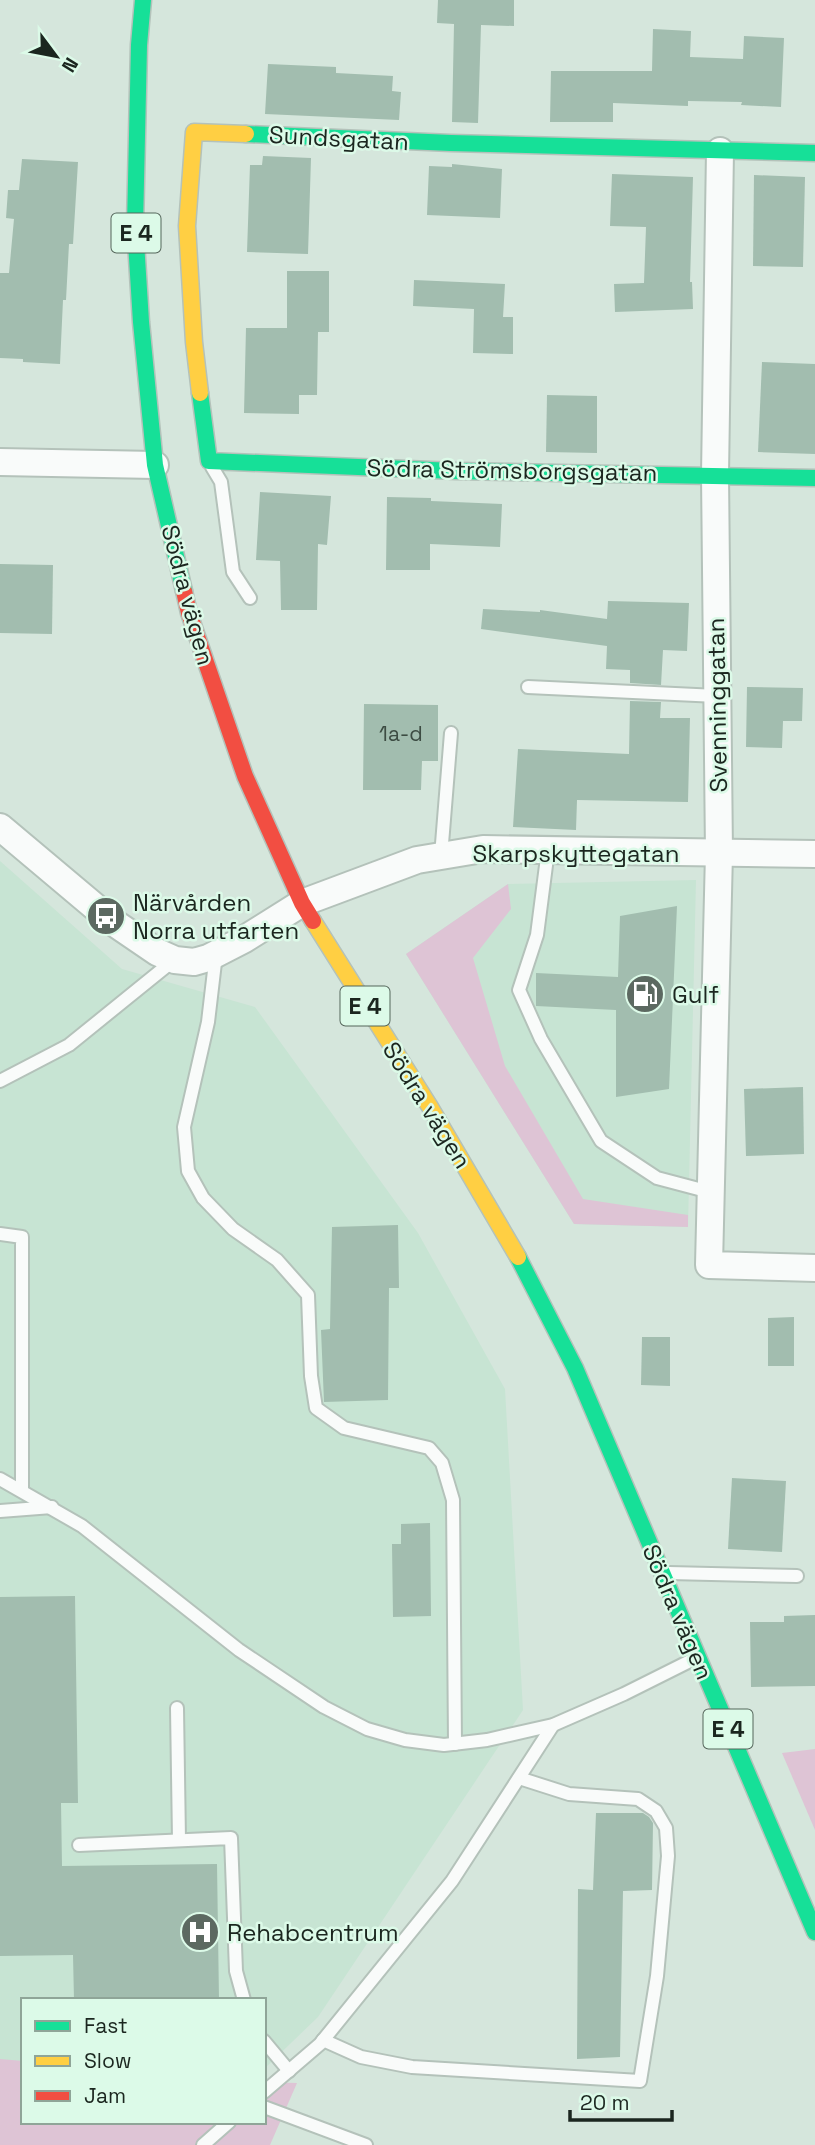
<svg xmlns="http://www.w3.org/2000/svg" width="815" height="2145" font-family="'Space Grotesk',sans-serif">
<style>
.built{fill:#c7e4d3}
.green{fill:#dec4d5}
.building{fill:#a2bdaf}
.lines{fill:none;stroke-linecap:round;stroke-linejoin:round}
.lane-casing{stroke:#b4c2ba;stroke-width:16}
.street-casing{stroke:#b4c2ba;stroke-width:30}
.fast-casing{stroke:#b4c2ba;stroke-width:19}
.slow-casing{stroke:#b4c2ba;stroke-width:19}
.jam-casing{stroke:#b4c2ba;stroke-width:19}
.lane{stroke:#f9fbfa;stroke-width:12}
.street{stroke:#f9fbfa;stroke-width:26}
.fast{stroke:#16e098;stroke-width:16}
.slow{stroke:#ffcf43;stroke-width:16}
.jam{stroke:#f24e42;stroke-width:16}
.labels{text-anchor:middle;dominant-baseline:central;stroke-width:5;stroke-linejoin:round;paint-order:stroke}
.number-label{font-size:21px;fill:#3d4c43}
.shield{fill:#dcfae8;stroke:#55665b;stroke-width:2}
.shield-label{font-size:23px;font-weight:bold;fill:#1b261f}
.street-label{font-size:24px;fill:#1b261f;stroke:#dcfae8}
.poi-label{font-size:24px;fill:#1b261f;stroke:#dcfae8;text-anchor:start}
</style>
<rect width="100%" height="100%" fill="#d5e6dc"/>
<g class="built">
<path d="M0 861 122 969 255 1007 418 1233 505 1389 523 1710 318 2017 264 2069V2000H23V2122L0 2145Z"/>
<path d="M696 880 688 1227 574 1224 406 954 508 884Z"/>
</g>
<g class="green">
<path d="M508 884 511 909 473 958 505 1066 583 1199 688 1215V1227L574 1224 406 954Z"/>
<path d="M815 1749V1830L782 1753Z"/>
<path d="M0 2059 23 2061V2122H264V2082L297 2083 270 2145H0Z"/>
</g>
<g class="building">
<path d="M438 0H514V26L481 25 478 123 452 122 454 24 437 23Z"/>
<path d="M653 29 691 31 690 57 743 59 744 36 784 38 781 107 741 105 742 102 688 101V106L613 103V122H550L551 71H652Z"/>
<path d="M268 64 336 67V73L393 76 392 91 401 92 399 120 265 114Z"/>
<path d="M263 156 311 158 308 254 247 252 250 165H262Z"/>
<path d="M22 159 78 162 73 244H69L66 300H63L60 364 23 362V359L0 358V273H9L14 219 6 218 8 190H19Z"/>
<path d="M452 164 502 169 500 218 427 215 429 166 452 167Z"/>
<path d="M612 174 693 177 690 282H692L693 309 615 312 614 284 644 283 646 227 610 226Z"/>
<path d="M754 175 805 177 803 267 753 266Z"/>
<path d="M287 271H329V332H318L317 395H299V414L244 413 246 328H287Z"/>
<path d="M414 280 505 284 503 317H513V354L473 353 474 309 413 306Z"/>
<path d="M762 362 815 364V454L758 452Z"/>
<path d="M547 395 597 396V453L546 452Z"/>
<path d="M260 492 331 496 327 545 318 544 317 610H281L280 561 256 560Z"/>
<path d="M387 497 431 498V501L502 504 500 547 430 544V570H386Z"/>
<path d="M0 564 53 565 52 634 0 633Z"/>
<path d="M608 601 689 603 687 651 663 650 661 685 630 683V670L606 669 607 646 481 629 483 609 540 612V610L607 619Z"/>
<path d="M747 687 803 688 802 721H783L782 748 746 747Z"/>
<path d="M630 701 661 702 660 718H690L688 802 577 800 576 830 513 827 518 749 629 754Z"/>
<path d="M364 704 438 705V761H422L421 790H363Z"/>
<path d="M677 906 669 1089 616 1097V1010L536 1006V973L618 977 620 916Z"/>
<path d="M803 1087 804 1154 746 1156 744 1089Z"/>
<path d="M398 1225 399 1288H389L388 1400 324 1402 321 1330 330 1329 332 1227Z"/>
<path d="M794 1317V1366H768V1318Z"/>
<path d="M642 1337H670V1386L641 1385Z"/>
<path d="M732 1478 786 1481 782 1552 728 1549Z"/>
<path d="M430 1523 431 1616 393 1617 392 1544H401V1524Z"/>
<path d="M75 1596 78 1803H61L62 1866 217 1864 219 2000H74L73 1955 0 1956V1597Z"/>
<path d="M815 1615V1686L751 1687 750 1622H784V1616Z"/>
<path d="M596 1813H643L649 1817 653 1823 652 1890 623 1891 620 2057 577 2059 578 1889 593 1890Z"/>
</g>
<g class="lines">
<defs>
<g id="lane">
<path d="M212 467 221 482 233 572 250 598"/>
<path d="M528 687 717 696"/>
<path d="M548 850 537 935 519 990 541 1039 601 1141 657 1178 710 1192"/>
<path d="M441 856 451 733"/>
<path d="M216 954 208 1022 184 1127 188 1171 203 1198 233 1229 277 1260 308 1295 311 1376 316 1408 344 1428 429 1448 442 1463 453 1500 455 1744"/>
<path d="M0 1081 69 1045 174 960"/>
<path d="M0 1234 22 1237V1490"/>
<path d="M0 1479 82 1526 239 1650 324 1707 367 1729 405 1740 444 1745 487 1740 553 1725 624 1694 694 1659"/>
<path d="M0 1511 52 1507"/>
<path d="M669 1573 797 1576"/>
<path d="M177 1708 179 1840"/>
<path d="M79 1845 231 1838 236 1971 244 2000"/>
<path d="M323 2040 361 2057 412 2067 640 2081 657 1976 668 1856 666 1828 656 1811 638 1799 569 1794 519 1778"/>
<path d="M264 2041 289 2071"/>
<path d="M264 2092 320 2044 452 1881 553 1725"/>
<path d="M264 2107 366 2145"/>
<path d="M203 2145 229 2122"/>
</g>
<g id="street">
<path d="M720 151 715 475 719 853 709 1265 815 1268"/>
<path d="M0 462 155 465"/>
<path d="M0 827 113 922 157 952 175 960 194 962 208 958 243 940 302 903 417 860 483 849 815 854"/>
</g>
<g id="fast">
<path d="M143 0 139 45 135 226 141 322 155 465 184 591"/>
<path d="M246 134 451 143 815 153"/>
<path d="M200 393 209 461 456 471 815 478"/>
<path d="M518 1257 575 1368 815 1932"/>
</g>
<g id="slow">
<path d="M200 393 194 342 187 226 194 132 246 134"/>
<path d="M313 921 430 1107 518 1257"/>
</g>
<path id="jam" d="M184 591 189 613 245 776 302 903 313 921"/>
</defs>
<use href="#lane" class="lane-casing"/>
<use href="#street" class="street-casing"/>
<use href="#fast" class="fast-casing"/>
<use href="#slow" class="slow-casing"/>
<use href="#jam" class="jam-casing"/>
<use href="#lane" class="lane"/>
<use href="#street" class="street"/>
<use href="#fast" class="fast"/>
<use href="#slow" class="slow"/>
<use href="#jam" class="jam"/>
</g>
<defs>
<symbol id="bus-disc" viewBox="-11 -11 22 22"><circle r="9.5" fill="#5c6961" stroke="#dcfae8"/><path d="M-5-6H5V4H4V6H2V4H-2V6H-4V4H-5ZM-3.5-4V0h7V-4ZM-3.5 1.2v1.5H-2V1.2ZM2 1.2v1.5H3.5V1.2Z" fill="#fff"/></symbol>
<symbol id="fuel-disc" viewBox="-11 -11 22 22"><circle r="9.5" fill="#5c6961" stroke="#dcfae8"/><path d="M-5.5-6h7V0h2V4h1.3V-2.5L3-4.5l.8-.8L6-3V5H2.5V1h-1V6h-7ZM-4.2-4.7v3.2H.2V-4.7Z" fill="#fff"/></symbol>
<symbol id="hospital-disc" viewBox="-11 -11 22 22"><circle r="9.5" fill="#5c6961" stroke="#dcfae8"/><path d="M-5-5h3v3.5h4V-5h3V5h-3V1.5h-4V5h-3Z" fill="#fff"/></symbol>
</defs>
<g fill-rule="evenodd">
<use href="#bus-disc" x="84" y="894" width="44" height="44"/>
<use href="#fuel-disc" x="623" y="972" width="44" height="44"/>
<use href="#hospital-disc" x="178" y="1910" width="44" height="44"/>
</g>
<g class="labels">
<g class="number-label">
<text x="401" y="733">1a-d</text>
</g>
<g class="shield">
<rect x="111.5" y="213.5" width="49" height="39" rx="5"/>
<rect x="340.5" y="986.5" width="49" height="39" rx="5"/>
<rect x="703.5" y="1709.5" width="49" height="39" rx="5"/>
</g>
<g class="shield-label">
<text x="136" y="233">E 4</text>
<text x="365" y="1006">E 4</text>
<text x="728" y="1729">E 4</text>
</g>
<g class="street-label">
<text transform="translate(339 138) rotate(3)">Sundsgatan</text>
<text transform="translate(512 470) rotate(1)">Södra Strömsborgsgatan</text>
<text transform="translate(188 595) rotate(75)">Södra vägen</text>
<text transform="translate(717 705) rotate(-91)">Svenninggatan</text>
<text x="576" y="853">Skarpskyttegatan</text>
<text transform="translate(427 1105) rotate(58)">Södra vägen</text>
<text transform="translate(678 1612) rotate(67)">Södra vägen</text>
</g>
<g class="poi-label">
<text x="133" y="902">Närvården<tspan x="133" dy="28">Norra utfarten</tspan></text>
<text x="672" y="994">Gulf</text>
<text x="227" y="1932">Rehabcentrum</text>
</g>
</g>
<rect x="21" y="1998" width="245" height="126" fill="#dcfae8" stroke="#8fa598" stroke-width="2"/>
<rect x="35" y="2021" width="35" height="10" fill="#16e098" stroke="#8fa598" stroke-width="2"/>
<text x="84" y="2033" font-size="21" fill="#1b261f">Fast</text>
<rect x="35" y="2056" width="35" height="10" fill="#ffcf43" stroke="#8fa598" stroke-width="2"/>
<text x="84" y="2068" font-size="21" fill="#1b261f">Slow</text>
<rect x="35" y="2091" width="35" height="10" fill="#f24e42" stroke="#8fa598" stroke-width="2"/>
<text x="84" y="2103" font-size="21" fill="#1b261f">Jam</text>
<g transform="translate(56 56) rotate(122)" stroke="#dcfae8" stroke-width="5" paint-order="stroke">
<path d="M0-5L12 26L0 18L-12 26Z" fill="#1b261f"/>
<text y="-10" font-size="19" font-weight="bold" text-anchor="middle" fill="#1b261f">N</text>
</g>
<path d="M570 2110v10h102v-10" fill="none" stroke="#1b261f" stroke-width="3.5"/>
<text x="580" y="2110" font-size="21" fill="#1b261f" stroke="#dcfae8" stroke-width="5" paint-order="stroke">20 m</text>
</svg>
